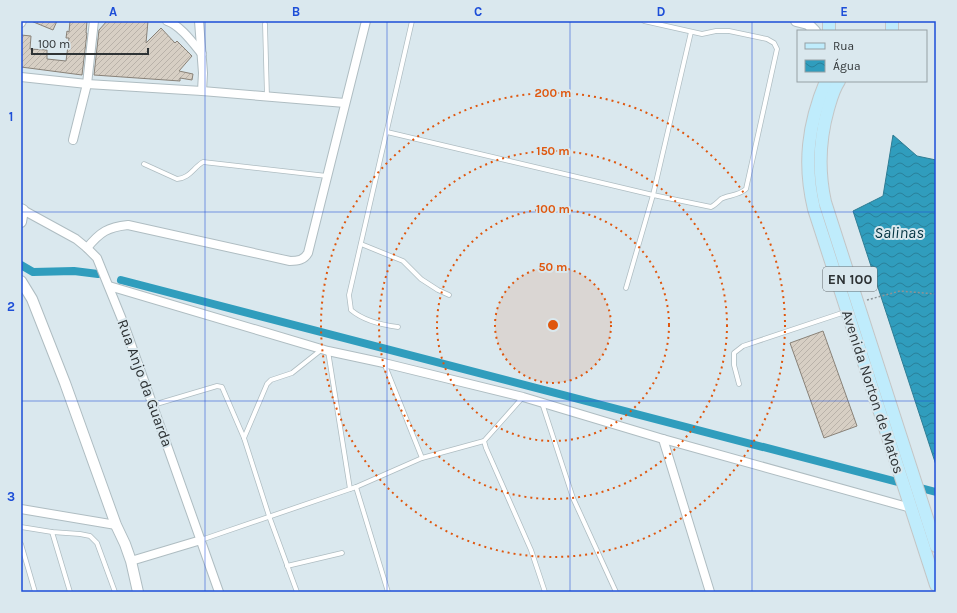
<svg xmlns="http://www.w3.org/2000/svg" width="957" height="613" font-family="Karla,sans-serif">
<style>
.water{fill:url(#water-waves);stroke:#2f7d94}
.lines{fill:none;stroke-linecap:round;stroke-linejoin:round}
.canal{stroke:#309dbd;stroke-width:8}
.building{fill:url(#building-hatch);stroke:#898278}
.service-casing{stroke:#afbdc2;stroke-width:5.5}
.minor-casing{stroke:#afbdc2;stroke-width:10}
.tertiary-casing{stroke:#afbdc2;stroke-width:12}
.primary-casing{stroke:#c4c6c6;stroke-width:14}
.path{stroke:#8a9397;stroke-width:1.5;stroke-dasharray:2 2;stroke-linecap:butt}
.service{stroke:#fff;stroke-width:4}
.minor{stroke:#fff;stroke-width:8}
.tertiary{stroke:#fff;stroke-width:10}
.primary{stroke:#bfecfc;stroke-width:12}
.grid{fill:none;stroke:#1d4ed8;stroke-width:1;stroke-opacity:0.55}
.ring{fill:none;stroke:#df570e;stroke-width:2;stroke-dasharray:2 4}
.labels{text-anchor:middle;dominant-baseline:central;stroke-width:4;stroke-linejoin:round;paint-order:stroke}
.shield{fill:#dae8ee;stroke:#62696c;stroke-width:1}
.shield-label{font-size:14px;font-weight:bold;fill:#2e3335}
.street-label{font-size:15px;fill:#2e3335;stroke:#dae8ee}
.water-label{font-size:16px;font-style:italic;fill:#043543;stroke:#dae8ee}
.centre{fill:#df570e;stroke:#dae8ee;stroke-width:2}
.ring-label{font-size:12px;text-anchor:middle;font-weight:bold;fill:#df570e;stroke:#dae8ee;stroke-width:4;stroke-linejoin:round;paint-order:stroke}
.neatline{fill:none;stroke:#1d4ed8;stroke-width:1.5}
.grid-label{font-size:13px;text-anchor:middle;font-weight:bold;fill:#1d4ed8}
</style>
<defs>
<pattern id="water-waves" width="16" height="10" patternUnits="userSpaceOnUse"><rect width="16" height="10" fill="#309dbd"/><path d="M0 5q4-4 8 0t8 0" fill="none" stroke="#29819a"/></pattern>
<pattern id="building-hatch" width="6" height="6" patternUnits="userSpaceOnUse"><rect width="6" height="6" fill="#d7cfc4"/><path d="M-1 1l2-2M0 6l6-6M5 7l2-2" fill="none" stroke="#b9b2a9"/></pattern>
</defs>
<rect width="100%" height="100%" fill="#dae8ee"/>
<path class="water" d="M893 135 917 156 936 160V465L853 211 883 196Z"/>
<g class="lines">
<g class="canal">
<path d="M21 265 33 272 74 271 98 274"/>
<path d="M121 280 936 492"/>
</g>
</g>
<g class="building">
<path d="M31 21H57L53 30Z"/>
<path d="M70 21H87L86 33H87L82 75 21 67V35L31 36 30 49 47 50V59L66 61 69 38H66L67 31 69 32Z"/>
<path d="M107 21H148L146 43 161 28 175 43 177 41 192 56 179 71 193 74 192 80 180 78V81L94 75 99 30Z"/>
<path d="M823 331 857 426 824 438 790 343Z"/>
</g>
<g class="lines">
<defs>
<g id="service">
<path d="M265 24 267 97"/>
<path d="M387 132 653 195 711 207C715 205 718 202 721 199 728 195 738 196 746 189L777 49 774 43 767 39 729 31H716L702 34 644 21"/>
<path d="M144 164 177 179C190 178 193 168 203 162L327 176"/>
<path d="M361 244 403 261 421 279 438 290 449 295"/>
<path d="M626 288 653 195 691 32"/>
<path d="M398 327C382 325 364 321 351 310L349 295 412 21"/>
<path d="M328 351 350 489"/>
<path d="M384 363 422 458"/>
<path d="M739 384 734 365V353L743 346 845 312"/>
<path d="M523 397 484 441 486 448 531 550 545 592"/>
<path d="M542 403 573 498 616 592"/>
<path d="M153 405 217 386 222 387 244 438"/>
<path d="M356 487 388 592"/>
<path d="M21 527 52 532 80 534 90 536 97 543 115 592"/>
<path d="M52 532 70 592"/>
<path d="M201 540 356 487 422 458 484 441"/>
<path d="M21 544 35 592"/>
<path d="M287 566 342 553"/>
<path d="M297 592 269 516 244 438 267 384 271 380 292 373 321 350"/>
</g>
<g id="minor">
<path d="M167 21C180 25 193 43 202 54"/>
<path d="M199 21 203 73 202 91"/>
<path d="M21 23 22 21"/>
<path d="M21 77 87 84 202 91 345 103"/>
<path d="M73 140 87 84 94 21"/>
<path d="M23 210 76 239 87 248 97 258 125 327 219 592"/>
<path d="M87 248C100 232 108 227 128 225L290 261C298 261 304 260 308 253L366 21"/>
<path d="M109 286 328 351 384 363 523 397 663 439 911 508"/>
<path d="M663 439 710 592"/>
<path d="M21 509 116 525"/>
<path d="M131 561 201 540"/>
</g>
<g id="tertiary">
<path d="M796 21 808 24 815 31"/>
<path d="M21 209 23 210 21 222"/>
<path d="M21 281 32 299 65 383 116 525 125 544 131 561 138 592"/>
</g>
<g id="primary">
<path d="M829 21V31"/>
<path d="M892 31V21"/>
<path d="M826 81C808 124 803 164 814 209L936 585"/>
<path d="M839 81C833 90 831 99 828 109 819 141 818 170 825 202L936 546"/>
</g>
</defs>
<use href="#service" class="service-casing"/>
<use href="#minor" class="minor-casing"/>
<use href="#tertiary" class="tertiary-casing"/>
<use href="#primary" class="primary-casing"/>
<path class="path" d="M867 300 900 291 936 294"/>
<use href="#service" class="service"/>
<use href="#minor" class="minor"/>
<use href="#tertiary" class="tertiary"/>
<use href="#primary" class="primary"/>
</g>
<path class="grid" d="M205 21V592M387 21V592M570 21V592M752 21V592M21 212H936M21 401H936"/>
<circle cx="553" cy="325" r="58" fill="#df570e" fill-opacity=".12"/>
<g class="ring">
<circle cx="553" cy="325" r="58"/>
<circle cx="553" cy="325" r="116"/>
<circle cx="553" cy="325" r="174"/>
<circle cx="553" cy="325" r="232"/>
</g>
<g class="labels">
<rect class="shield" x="823" y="267" width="54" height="24" rx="3"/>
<g class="shield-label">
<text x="850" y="279">EN 100</text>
</g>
<g class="street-label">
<text transform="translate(145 383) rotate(70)">Rua Anjo da Guarda</text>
<text transform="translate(873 392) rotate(72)">Avenida Norton de Matos</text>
</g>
<g class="water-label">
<text x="899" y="232">Salinas</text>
</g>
</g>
<circle cx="553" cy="325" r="6" class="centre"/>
<g class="ring-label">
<text x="553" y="97">200 m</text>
<text x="553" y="155">150 m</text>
<text x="553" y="213">100 m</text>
<text x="553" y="271">50 m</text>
</g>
<rect width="957" height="613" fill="none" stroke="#dae8ee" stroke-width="44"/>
<rect x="797" y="30" width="130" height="52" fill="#dae8ee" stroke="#95a0a4"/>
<rect x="805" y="43" width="20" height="6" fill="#bfecfc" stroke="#95a0a4"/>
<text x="833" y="50" font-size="12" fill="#2e3335">Rua</text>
<rect x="805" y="60" width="20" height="12" fill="url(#water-waves)" stroke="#95a0a4"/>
<text x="833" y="70" font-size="12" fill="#2e3335">Água</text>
<path d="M32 48v6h116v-6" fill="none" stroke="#2e3335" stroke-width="2"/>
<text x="38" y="48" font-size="12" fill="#2e3335" stroke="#dae8ee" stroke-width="3" paint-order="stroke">100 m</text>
<rect x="22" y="22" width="913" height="569" class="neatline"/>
<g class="grid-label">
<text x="113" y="16">A</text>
<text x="296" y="16">B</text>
<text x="478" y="16">C</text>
<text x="661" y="16">D</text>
<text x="844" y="16">E</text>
<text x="11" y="121">1</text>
<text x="11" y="311">2</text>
<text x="11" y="501">3</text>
</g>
</svg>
